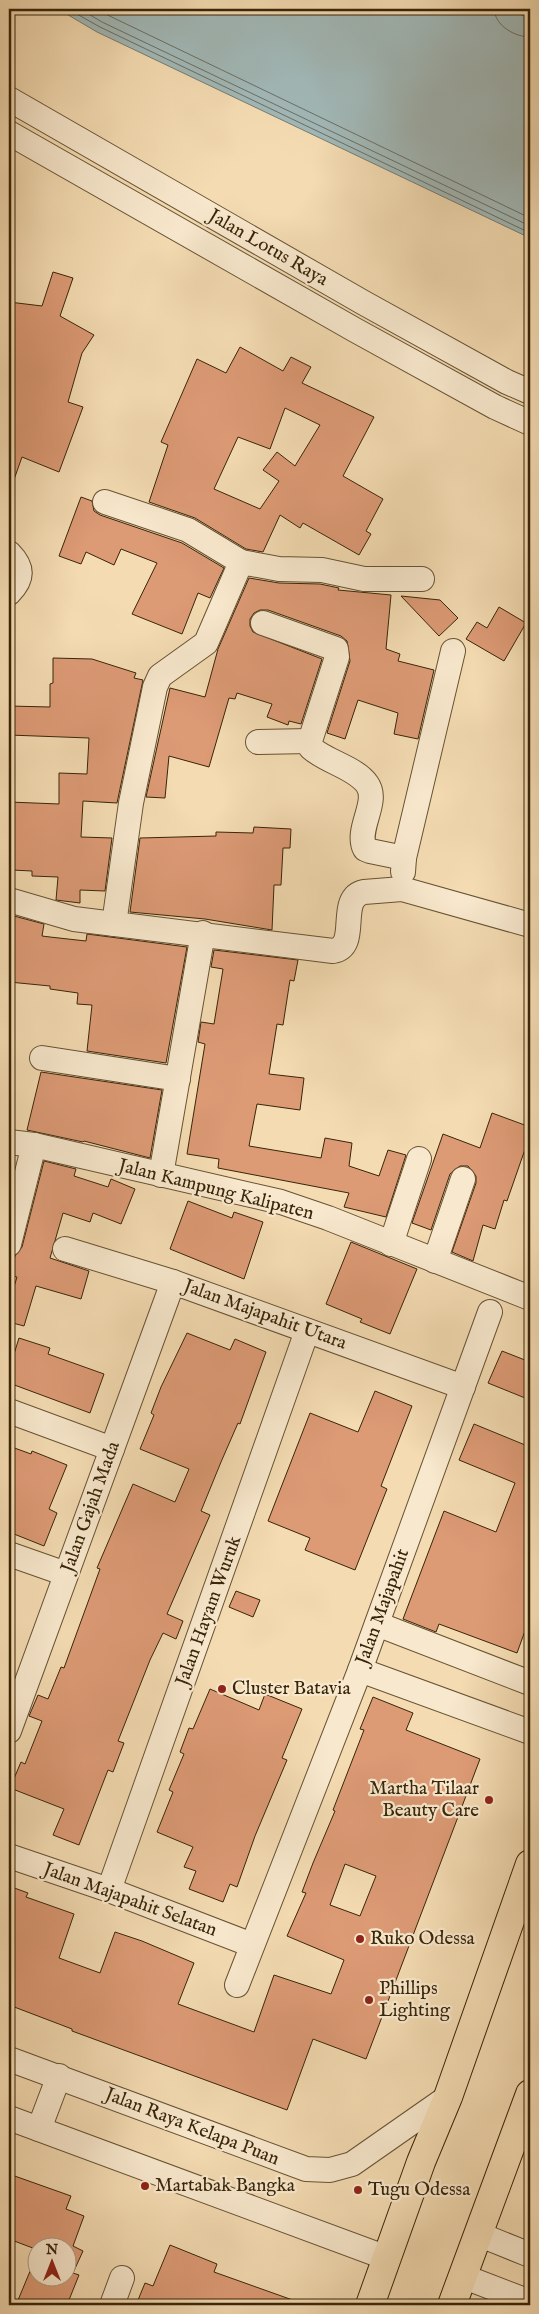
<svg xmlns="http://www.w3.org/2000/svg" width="539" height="2314" font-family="'IM FELL English',serif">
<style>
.water{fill:#a1b8b7;stroke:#777d71}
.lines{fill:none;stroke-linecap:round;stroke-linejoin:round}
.shore{stroke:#6c6e60;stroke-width:1}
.building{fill:#dc9a75;stroke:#382509;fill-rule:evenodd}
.minor-casing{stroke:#675233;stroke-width:26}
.major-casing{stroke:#382509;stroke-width:30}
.minor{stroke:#f8e8cd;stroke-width:24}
.major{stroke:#f4dbb2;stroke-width:28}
.poi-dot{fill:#8f2418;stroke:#f8e8cd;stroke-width:2}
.labels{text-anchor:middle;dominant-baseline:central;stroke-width:4.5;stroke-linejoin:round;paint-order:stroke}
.street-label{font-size:19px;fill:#382509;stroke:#f8e8cd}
.poi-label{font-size:19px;fill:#382509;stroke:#f8e8cd;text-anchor:start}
</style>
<rect width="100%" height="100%" fill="#f4dbb2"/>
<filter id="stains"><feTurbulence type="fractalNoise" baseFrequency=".004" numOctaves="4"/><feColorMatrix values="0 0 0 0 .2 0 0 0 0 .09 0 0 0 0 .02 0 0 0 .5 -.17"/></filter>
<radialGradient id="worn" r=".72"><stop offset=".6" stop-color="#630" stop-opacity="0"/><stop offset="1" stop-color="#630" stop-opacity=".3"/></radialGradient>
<path class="water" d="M58 9H509L530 19V238L97 32Z"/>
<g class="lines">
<g class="shore">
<path d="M68 9 100 27 530 233"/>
<path d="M80 9 102 22 530 226"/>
<path d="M95 9 530 218"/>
<path d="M494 9C495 26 515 37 530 37"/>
</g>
</g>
<g class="building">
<path d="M53 272 73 278 60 316 94 335 82 353 68 402 83 407 59 472 22 457 11 488H9V302L42 306Z"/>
<path d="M240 347 283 371 291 357 311 367 302 383 374 417 343 476 383 499 366 531 371 534 359 555 303 523 300 528 280 515 263 552 246 549 195 518 149 502 168 445 161 442 197 359 226 373ZM285 408 320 425 295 466 277 452 263 470 279 481 260 509 214 489 238 437 270 449Z"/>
<path d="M81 497 92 501 94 511 100 515 182 543 224 568 210 598 198 593 182 634 132 614 157 563 121 549 114 565 86 552 81 564 59 556Z"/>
<path d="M249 578 279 583 320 584 339 588 338 590 391 595 386 649 400 654 398 661 434 670 418 739 394 734 398 713 358 700 345 739 327 733 350 661 347 641 341 636 268 610H260L254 613 250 619V626L253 632 322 659 301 724 289 721 288 725 267 717 272 704 237 693 235 699 229 698 209 767 169 756 165 798 146 797 170 688 205 697 218 649Z"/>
<path d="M401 596 440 600 458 618 439 636Z"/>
<path d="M499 607 526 623 504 661 466 639 477 622 487 628Z"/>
<path d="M53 658 92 659 136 673 134 678 143 680 117 803 83 801 81 837 112 838 105 891 80 890V903L56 900 58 877 32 876V871L12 870 13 854 9 853V802L59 804V773L87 774 89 738 9 735V706L50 707V684L53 683Z"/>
<path d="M254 827 291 829 290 848H283L281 885H274L272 930 205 919 130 912 140 838 216 836V832L253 833Z"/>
<path d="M14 916 44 924 42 936 50 937 86 941 87 934 187 947 166 1063 87 1051 92 1005 77 1004 78 993 50 989V986L9 982V920L14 921Z"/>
<path d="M214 950 298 960 294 981 290 980 283 1025 277 1024 269 1074 304 1078 300 1110 257 1104 249 1146 321 1158 325 1138 352 1143 349 1166 379 1176 388 1150 406 1155 386 1217 344 1207 349 1193 218 1168 219 1159 187 1154 205 1044 198 1042 201 1022 214 1024 223 969 211 967Z"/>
<path d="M41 1072 162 1090 150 1158 84 1141 83 1142 27 1130Z"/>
<path d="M492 1113 530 1127V1135L507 1201 504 1200 495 1229 483 1225 473 1261 452 1252 476 1183V1176L468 1166H460L450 1174 431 1230 412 1223 443 1134 480 1148Z"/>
<path d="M44 1161 76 1169 74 1176 108 1187 111 1179 135 1189 121 1224 93 1213 90 1222 63 1213 50 1258 89 1271 81 1299 36 1286 24 1326 9 1322V1303L17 1277 10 1275 15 1256 22 1247Z"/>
<path d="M188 1201 232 1218 234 1212 263 1222 244 1279 170 1249Z"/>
<path d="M351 1242 417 1269 390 1334 360 1322 362 1319 326 1304Z"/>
<path d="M187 1333 230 1350 235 1339 266 1352 240 1424 238 1423 221 1462 201 1511 210 1515 167 1614 183 1621 176 1639 163 1633 150 1660 118 1741 124 1743 113 1772 108 1770 79 1845 53 1835 64 1809 10 1788 21 1762 25 1764 42 1721 29 1716 38 1695 48 1699 61 1667 64 1668 100 1569 97 1568 133 1484 175 1502 189 1469 140 1449 154 1415 151 1413 161 1387Z"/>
<path d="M19 1338 50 1348 48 1354 104 1374 90 1413 9 1383V1370Z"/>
<path d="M502 1351 530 1362V1400L488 1383Z"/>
<path d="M375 1391 412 1406 381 1486 387 1489 355 1570 305 1550 310 1538 268 1521 310 1413 358 1432Z"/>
<path d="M474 1424 530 1447V1617L517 1653 439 1624 436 1632 403 1619 444 1511 496 1532 515 1483 459 1460Z"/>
<path d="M9 1446 31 1454 32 1451 67 1465 49 1509 57 1513 44 1546 9 1532Z"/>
<path d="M236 1591 260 1600 253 1617 229 1607Z"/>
<path d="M210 1689 259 1710 265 1694 302 1709 282 1758 287 1760 255 1836 237 1887 230 1884 223 1902 189 1889 196 1871 184 1867 193 1847 157 1832 173 1792 169 1790 184 1754 180 1752 189 1728 193 1729Z"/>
<path d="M373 1697 413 1713 406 1730 480 1759 366 2059 313 2039 287 2110 72 2031V2029L9 2005V1886L28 1893 26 1897 74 1914 59 1958 100 1973 115 1932 142 1941 194 1963 178 2004 254 2032 274 1975 331 1994 344 1960 287 1936 306 1893 302 1892 313 1863 335 1811 333 1810 364 1730 360 1729ZM345 1864 376 1876 360 1916 330 1905Z"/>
<path d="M9 2174 71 2196 66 2209 84 2216 73 2246 83 2251 73 2273 79 2275 67 2305H16L38 2252V2276H68V2246H38V2250L9 2239Z"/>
<path d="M170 2245 217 2264 214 2272 301 2303V2305H136L145 2283 153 2286Z"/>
</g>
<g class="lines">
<defs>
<g id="minor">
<path d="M9 99 364 303 507 382 530 392"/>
<path d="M9 133 355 330 495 407 530 423"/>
<path d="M105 502 188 530 241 562"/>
<path d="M9 553C23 567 24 578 9 593"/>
<path d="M263 623 336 649 337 657 310 741 311 748C327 762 356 768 367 784 380 802 355 829 365 849L370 851 404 858"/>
<path d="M258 742 310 741"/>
<path d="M403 872 404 858 453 651"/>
<path d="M9 900 74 919 333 951C361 947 336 898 364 892L402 889 530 925"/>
<path d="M114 924 131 803 155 687 160 676 206 643 241 562 279 569 322 570 364 579H422"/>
<path d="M42 1058 178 1079"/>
<path d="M9 1142 34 1145 281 1202 328 1218 530 1298"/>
<path d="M161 1175 203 933"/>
<path d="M9 1244 34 1145"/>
<path d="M391 1244 419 1159"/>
<path d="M65 1249 173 1282 463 1387"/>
<path d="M435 1261 463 1179"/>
<path d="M9 1411 112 1449"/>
<path d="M9 1554 66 1574"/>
<path d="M377 1624 530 1683"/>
<path d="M360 1670 530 1732"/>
<path d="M9 1731 173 1282"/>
<path d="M9 1856 109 1890 252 1945"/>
<path d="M109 1890 307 1331"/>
<path d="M237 1985 360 1670 490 1312"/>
<path d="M9 2059 306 2169 330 2170 352 2164 448 2097"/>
<path d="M9 2118 387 2258"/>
<path d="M39 2129 59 2076"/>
<path d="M478 2234 530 2255"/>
<path d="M462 2276 530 2302"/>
<path d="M112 2305 122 2278"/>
</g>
<g id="major">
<path d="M370 2305 421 2162 448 2097 530 1864"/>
<path d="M452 2305 530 2094"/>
</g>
</defs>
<use href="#minor" class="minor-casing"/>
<use href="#major" class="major-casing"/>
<use href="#minor" class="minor"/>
<use href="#major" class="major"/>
</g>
<g class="poi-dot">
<circle cx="222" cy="1689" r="5"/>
<circle cx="489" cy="1800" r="5"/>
<circle cx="360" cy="1939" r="5"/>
<circle cx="369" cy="2000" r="5"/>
<circle cx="145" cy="2186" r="5"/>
<circle cx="358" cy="2190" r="5"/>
</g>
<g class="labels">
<g class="street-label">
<text transform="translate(268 248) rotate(30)">Jalan Lotus Raya</text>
<text transform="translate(216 1190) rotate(14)">Jalan Kampung Kalipaten</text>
<text transform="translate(265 1315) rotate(20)">Jalan Majapahit Utara</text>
<text transform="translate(91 1507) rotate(-70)">Jalan Gajah Mada</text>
<text transform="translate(383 1607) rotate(-70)">Jalan Majapahit</text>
<text transform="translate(209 1611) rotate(-70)">Jalan Hayam Wuruk</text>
<text transform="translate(130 1900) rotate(20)">Jalan Majapahit Selatan</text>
<text transform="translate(192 2127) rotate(21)">Jalan Raya Kelapa Puan</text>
</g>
<g class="poi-label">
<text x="232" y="1689">Cluster Batavia</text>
<text x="479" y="1789" text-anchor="end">Martha Tilaar<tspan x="479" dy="22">Beauty Care</tspan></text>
<text x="370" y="1939">Ruko Odessa</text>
<text x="379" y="1989">Phillips<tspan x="379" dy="22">Lighting</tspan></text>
<text x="155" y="2186">Martabak Bangka</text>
<text x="368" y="2190">Tugu Odessa</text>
</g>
</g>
<rect width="539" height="2314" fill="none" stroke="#f4dbb2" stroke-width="30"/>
<rect x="10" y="10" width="519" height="2294" fill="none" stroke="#382509" stroke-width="2.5"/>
<rect x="15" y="15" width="509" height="2284" fill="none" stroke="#382509"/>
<g transform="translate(52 2262)"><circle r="24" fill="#f8e8cd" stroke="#ab9a7f"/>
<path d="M0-4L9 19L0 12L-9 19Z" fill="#8f2418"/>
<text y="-8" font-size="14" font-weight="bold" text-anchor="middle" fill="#382509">N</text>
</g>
<rect width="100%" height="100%" filter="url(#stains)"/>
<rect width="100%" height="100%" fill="url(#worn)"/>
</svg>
